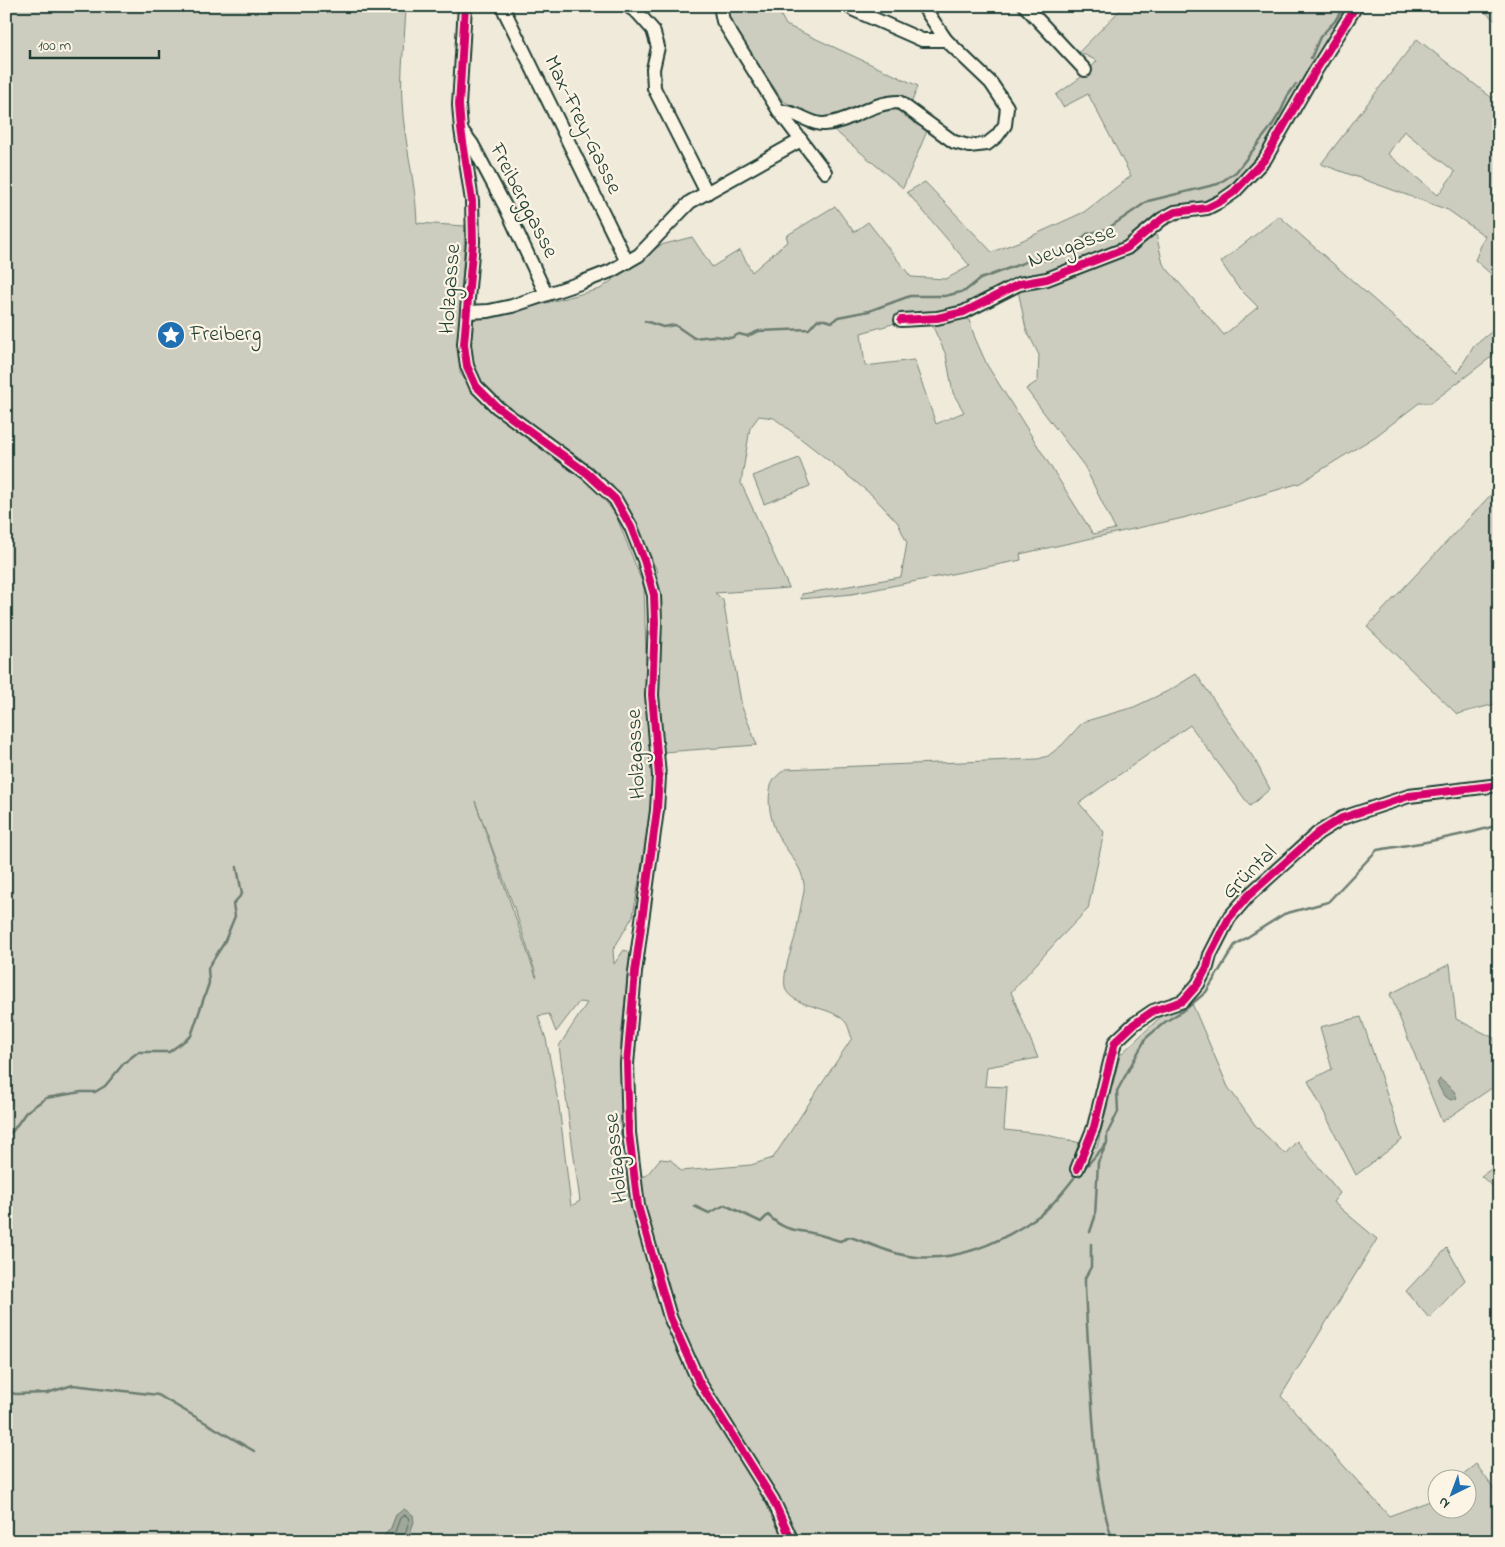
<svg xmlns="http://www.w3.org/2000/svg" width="1505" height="1547" font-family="'Indie Flower',sans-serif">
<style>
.green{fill:#cccdbf;stroke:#76857a;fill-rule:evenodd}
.water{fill:#9fa89a;stroke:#6c7d71}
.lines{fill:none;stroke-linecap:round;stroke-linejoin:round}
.shore{stroke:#52685d;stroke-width:1}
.stream{stroke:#6c7d71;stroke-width:2.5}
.minor-casing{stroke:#1f3d34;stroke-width:16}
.minor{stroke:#fcf5e5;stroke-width:12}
.cycleway-casing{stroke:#fcf5e5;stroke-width:11}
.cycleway{stroke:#d6006c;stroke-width:8}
.labels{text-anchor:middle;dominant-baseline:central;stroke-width:4.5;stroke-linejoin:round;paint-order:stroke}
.street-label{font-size:22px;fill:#1f3d34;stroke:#fcf5e5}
.poi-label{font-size:22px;fill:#1f3d34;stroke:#fcf5e5;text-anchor:start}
</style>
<rect width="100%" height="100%" fill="#efeada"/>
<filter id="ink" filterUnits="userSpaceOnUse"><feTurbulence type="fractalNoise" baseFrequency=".02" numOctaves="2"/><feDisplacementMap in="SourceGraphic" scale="10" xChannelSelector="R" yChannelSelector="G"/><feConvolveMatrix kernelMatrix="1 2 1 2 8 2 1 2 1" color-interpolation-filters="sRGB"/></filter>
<g filter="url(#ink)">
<g class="green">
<path d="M6 6H406C405 38 400 70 402 102 404 143 416 182 417 223L465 226 460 337V373L482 402 510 426 597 490 616 515 644 587 647 685 653 797 633 916 613 950 614 964 624 950 630 952 621 1038V1177L646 1176 660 1159 671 1160 681 1171 751 1165 773 1158 852 1038C850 1034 849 1028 847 1024 835 1006 799 1009 787 992 779 980 793 946 796 933 798 924 799 915 801 906 802 899 805 891 804 884 802 867 790 855 781 841 772 827 766 803 771 786 773 779 779 774 785 769L1038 759 1048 756 1062 745 1083 722 1134 707 1170 690 1196 674 1255 760 1270 789 1250 806 1190 725 1079 803 1104 832 1088 909 1056 942 1011 992 1038 1058 987 1067 985 1086 1007 1087 1004 1130 1043 1134 1097 1147 1120 1055 1187 992 1228 1087 1255 1125 1285 1154 1297 1141 1340 1193 1333 1202 1377 1239 1281 1396 1389 1516 1430 1501 1437 1495 1438 1510H1468V1480L1457 1479 1476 1464 1499 1496V1539L1497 1541H407L410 1533 396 1515 391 1528 379 1541H6ZM475 801 516 913 537 977H536ZM579 1002 587 1003 559 1046 580 1201 571 1206 559 1106 546 1039 538 1016 549 1014 556 1032Z"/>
<path d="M737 6H776L786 25 918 86 911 104 910 119 927 131 903 188 821 119 783 101 729 20 727 11Z"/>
<path d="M1124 6H1360L1266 160 1228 199 1155 230 1163 264 1224 335 1258 307 1237 286 1221 262 1279 216 1457 373 1474 346 1496 328 1499 317V351L1431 403H1419L1376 436 1300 483 1183 518 1020 554 1021 560 852 594 801 599 802 594 901 577 907 543 898 523 872 495 818 452 774 418 759 416 750 428 741 483 789 588 715 593 723 600 742 707 757 745 664 752 658 726 652 572H658L613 486 581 459 503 405 479 383 471 365 468 348 470 320 496 316 600 289 661 245 692 237 712 267 740 250 752 272 788 241 786 236 835 206 854 232 868 222 911 277 946 279 970 266 907 192 925 182 992 252 1023 240 1084 212 1131 176 1088 94 1063 107 1056 95 1084 75 1097 61 1079 52ZM1018 290 1026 329 1039 355 1038 381 1026 389 1085 467 1115 529 1093 534 987 365 975 338 968 317ZM927 314 946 355 953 393 964 412 936 424 914 360 865 366 861 333Z"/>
<path d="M1478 6H1499V24Z"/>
<path d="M1417 39 1492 98 1499 91V281L1475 260 1485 236 1448 210 1321 164ZM1404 131 1455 172 1438 195 1388 154Z"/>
<path d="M799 458 810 486 764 504 753 476Z"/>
<path d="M1499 486V703L1457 714 1367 627Z"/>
<path d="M1450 964 1456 1019 1494 1038 1499 1059V1083L1442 1122 1390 994Z"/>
<path d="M1361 1017 1402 1140 1356 1175 1308 1081 1332 1069 1320 1027Z"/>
<path d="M1499 1164V1192L1481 1176Z"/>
<path d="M1447 1248 1465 1280 1429 1318 1406 1291Z"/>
</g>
<g class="water">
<path d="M1440 1079 1454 1091 1457 1098 1451 1100 1444 1096 1437 1083Z"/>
<path d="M404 1509 413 1515 414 1522 407 1541H379L391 1528 396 1515Z"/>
</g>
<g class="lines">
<path class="shore" d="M385 1541 395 1532 400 1518 405 1515 408 1517 409 1521 403 1541"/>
<g class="stream">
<path d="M1311 58 1320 37 1335 21 1344 6"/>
<path d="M645 321 663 327 675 325 694 338 713 336 731 338 739 334 747 336 759 331 809 329 817 320H825L832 322 838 317 869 311 910 296H945L965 291 980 279 1031 260H1052L1074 246 1087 234 1107 229 1148 201 1218 184 1236 172 1271 127 1281 111 1287 97 1296 84"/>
<path d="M6 1135 12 1132 26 1112 46 1098 81 1092H95L105 1086 124 1063 138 1052H169L191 1036 209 983 208 968 224 943 235 916 233 904 242 894 237 867"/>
<path d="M1082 1171 1106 1144"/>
<path d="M694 1206 709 1213 725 1205 761 1222 768 1215C786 1233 798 1229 820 1235 827 1237 833 1239 840 1241L850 1237C872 1244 893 1255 916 1257 961 1261 1004 1241 1040 1215 1053 1205 1064 1191 1074 1178"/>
<path d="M1090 1232 1095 1217 1098 1162 1107 1143V1134L1118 1112 1117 1091 1146 1038 1165 1022 1187 1008 1206 992 1235 945 1284 914 1328 902 1377 850 1426 842 1473 832 1499 825"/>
<path d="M1091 1244V1267L1085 1278V1288C1087 1327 1089 1365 1092 1404 1095 1450 1098 1497 1113 1541"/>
<path d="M6 1392 16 1394 47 1393 73 1385 158 1395 254 1451"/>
</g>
<defs>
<g id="minor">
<path d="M465 6 459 105 461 129 472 201 473 242 464 344 467 366 476 386 497 407 587 473 615 499 631 527 644 560 654 595 655 622 652 695 659 776 657 810 635 972 627 1064 629 1133 638 1206 670 1317 699 1382 773 1500 792 1541"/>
<path d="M502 6 627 262"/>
<path d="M628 6 638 13 653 30 658 47 653 69 654 88 707 193"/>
<path d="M720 6 723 21 779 111 825 172"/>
<path d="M849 6 854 10 922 40H946"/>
<path d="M1025 6 1085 70"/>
<path d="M779 111C784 112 789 112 794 114 803 117 815 125 824 124 851 122 871 102 899 102L954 142 969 146 987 144 997 136 1005 125 1007 107 991 83 946 40 923 6"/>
<path d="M463 132 472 144 506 208 546 294"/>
<path d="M467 312 489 311 512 306 580 283 611 271 639 255 690 202 801 140"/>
<path d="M901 320 937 318 964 312 1019 284 1047 279 1127 248 1162 219 1175 212 1207 208 1221 201 1234 192 1265 159 1316 70 1356 6"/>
<path d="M1077 1169 1094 1127 1115 1042 1134 1024 1153 1011 1183 1001 1198 984 1207 967 1210 955 1229 918 1248 896 1318 833 1342 818 1409 796 1499 785"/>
</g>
</defs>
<use href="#minor" class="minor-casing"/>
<use href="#minor" class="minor"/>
<defs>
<g id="cycleway">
<path d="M465 6 459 105 461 129 472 201 473 242 464 344 467 366 476 386 497 407 587 473 615 499 631 527 644 560 654 595 655 622 652 695 659 776 657 810 635 972 627 1064 629 1133 638 1206 670 1317 699 1382 773 1500 792 1541"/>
<path d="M901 320 937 318 964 312 1019 284 1047 279 1127 248 1162 219 1175 212 1207 208 1221 201 1234 192 1265 159 1316 70 1356 6"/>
<path d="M1077 1169 1094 1127 1115 1042 1134 1024 1153 1011 1183 1001 1198 984 1207 967 1210 955 1229 918 1248 896 1318 833 1342 818 1409 796 1499 785"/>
</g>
</defs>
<use href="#cycleway" class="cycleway-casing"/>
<use href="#cycleway" class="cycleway"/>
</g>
</g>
<defs>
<symbol id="sight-disc" viewBox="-11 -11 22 22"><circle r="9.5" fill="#1f6fb2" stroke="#fcf5e5"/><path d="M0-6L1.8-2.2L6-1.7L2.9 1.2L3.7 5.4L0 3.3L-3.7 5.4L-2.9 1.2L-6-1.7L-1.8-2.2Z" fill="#fff"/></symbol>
</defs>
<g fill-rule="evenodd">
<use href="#sight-disc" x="155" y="319" width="32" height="32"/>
</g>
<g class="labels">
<g class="street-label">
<text transform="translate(582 125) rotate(64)">Max-Frey-Gasse</text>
<text transform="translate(523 201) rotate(63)">Freiberggasse</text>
<text transform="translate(1072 247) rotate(-20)">Neugasse</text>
<text transform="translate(451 289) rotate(-86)">Holzgasse</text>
<text transform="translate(637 754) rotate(-93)">Holzgasse</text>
<text transform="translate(1250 873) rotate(-44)">Grüntal</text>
<text transform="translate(617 1158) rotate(-96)">Holzgasse</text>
</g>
<g class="poi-label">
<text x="190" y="335">Freiberg</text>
</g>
</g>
<rect width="1505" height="1547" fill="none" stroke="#fcf5e5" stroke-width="25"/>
<rect x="12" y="12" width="1480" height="1522" fill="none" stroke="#1f3d34" stroke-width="2" filter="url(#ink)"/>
<g transform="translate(1452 1494) rotate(222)"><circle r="24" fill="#fcf5e5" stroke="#a4ab9e"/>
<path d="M0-4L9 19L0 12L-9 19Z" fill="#1f6fb2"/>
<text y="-8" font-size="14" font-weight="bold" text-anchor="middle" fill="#1f3d34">N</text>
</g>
<path d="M30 50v8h129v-8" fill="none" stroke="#1f3d34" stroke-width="2.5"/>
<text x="38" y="50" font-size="15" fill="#1f3d34" stroke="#fcf5e5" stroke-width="4" paint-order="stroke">100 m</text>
</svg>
